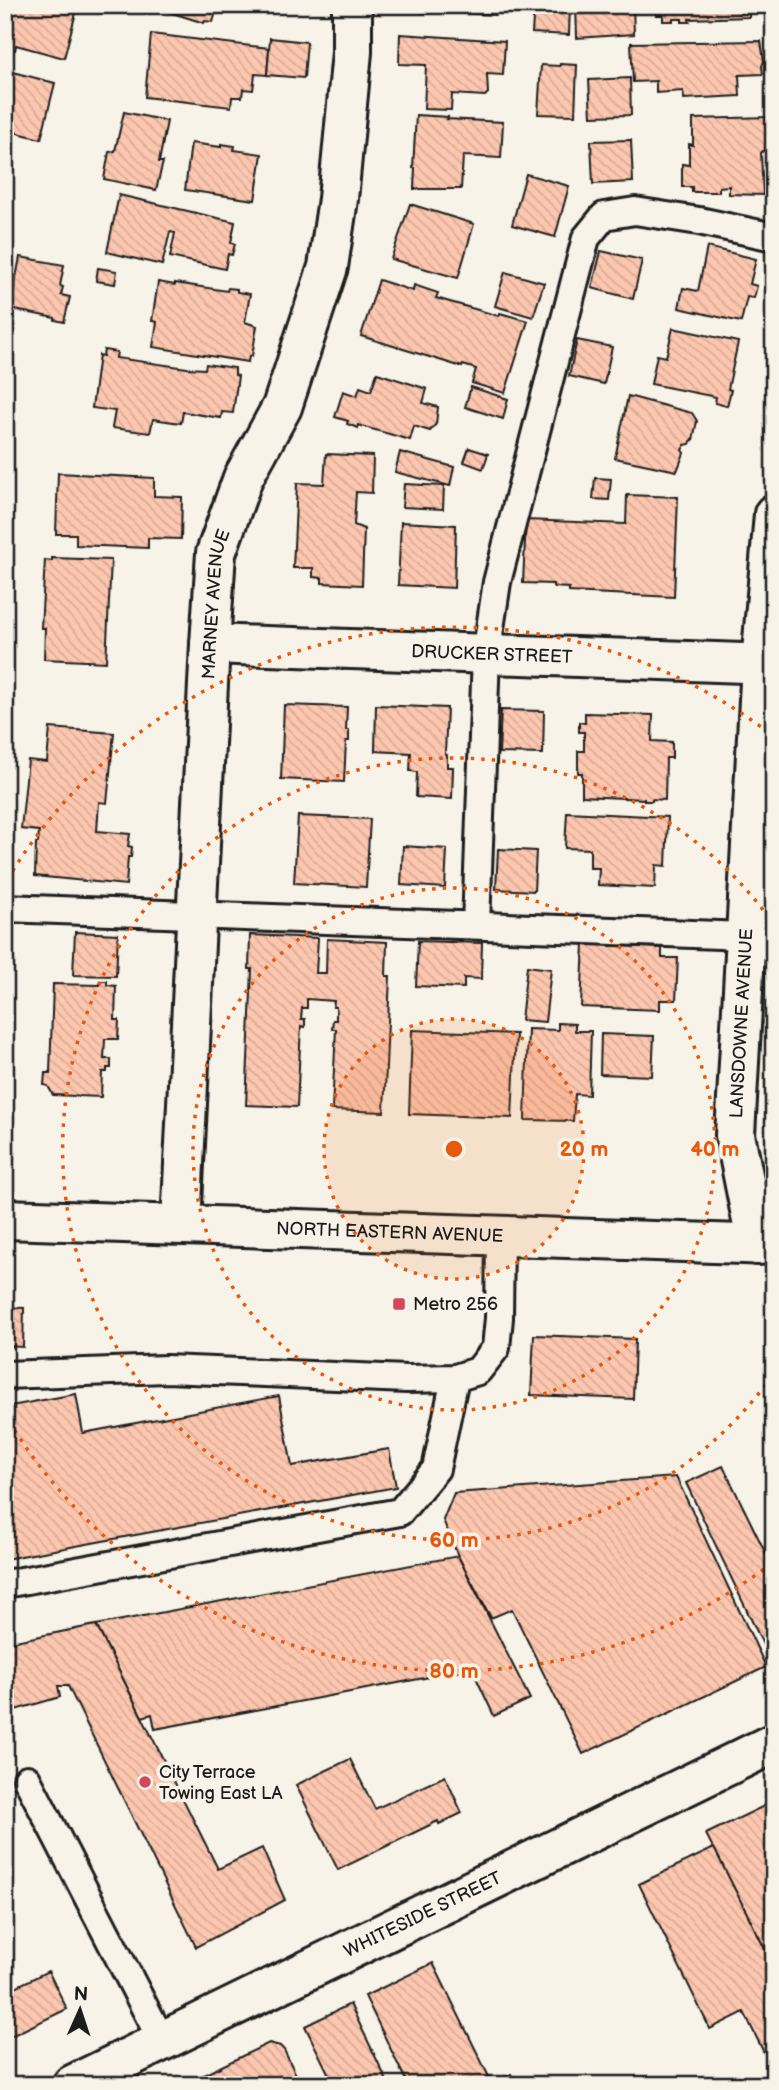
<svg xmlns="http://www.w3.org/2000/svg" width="779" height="2090" font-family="'Balsamiq Sans',sans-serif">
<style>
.building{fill:url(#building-back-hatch);stroke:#1c1c1c;stroke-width:2}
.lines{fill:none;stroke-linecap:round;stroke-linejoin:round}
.service-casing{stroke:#1c1c1c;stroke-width:32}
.minor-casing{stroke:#1c1c1c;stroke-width:44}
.tertiary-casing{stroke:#1c1c1c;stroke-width:44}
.secondary-casing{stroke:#1c1c1c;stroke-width:44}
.service{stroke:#f7f3e8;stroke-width:26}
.minor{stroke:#f7f3e8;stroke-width:38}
.tertiary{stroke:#f7f3e8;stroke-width:38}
.secondary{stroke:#f7f3e8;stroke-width:38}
.ring{fill:none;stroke:#e8590c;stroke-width:3.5;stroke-dasharray:3.5 7}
.poi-dot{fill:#d1495b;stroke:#f7f3e8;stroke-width:2.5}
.labels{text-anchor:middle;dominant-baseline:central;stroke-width:7;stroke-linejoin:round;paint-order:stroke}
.street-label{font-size:18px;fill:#1c1c1c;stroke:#f7f3e8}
.poi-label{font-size:18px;fill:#1c1c1c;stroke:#f7f3e8;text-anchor:start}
.centre{fill:#e8590c;stroke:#f7f3e8;stroke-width:3.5}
.ring-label{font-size:21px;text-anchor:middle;font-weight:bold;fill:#e8590c;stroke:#f7f3e8;stroke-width:7;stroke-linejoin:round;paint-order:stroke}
</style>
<defs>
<pattern id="building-back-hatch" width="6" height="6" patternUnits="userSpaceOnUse" patternTransform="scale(1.75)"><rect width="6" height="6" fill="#fdc7af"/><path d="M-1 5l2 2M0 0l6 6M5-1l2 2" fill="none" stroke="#d8aa96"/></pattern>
</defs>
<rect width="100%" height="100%" fill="#f7f3e8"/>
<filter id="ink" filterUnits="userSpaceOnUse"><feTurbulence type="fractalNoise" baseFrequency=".0143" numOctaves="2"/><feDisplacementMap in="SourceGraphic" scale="14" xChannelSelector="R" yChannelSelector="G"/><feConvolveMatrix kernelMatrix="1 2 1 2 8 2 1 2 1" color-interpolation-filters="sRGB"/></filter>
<g filter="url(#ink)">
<g class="building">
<path d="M5 5H78L64 58 16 45 15 50 5 48Z"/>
<path d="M164 5H218L213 22 205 21 204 23 163 10Z"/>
<path d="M420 5H500V11L495 10V15L430 11 429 13 420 12Z"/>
<path d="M534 5H570L569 35 532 33Z"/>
<path d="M576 5H633L634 34 577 38Z"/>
<path d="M663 5H749V17L689 19 690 22H682V19H673V21H663V15H656V6Z"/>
<path d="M151 34 269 48 267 75 255 74 253 90 243 89 242 97H232L231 107 145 97Z"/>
<path d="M400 34 505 41 503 75 487 74 488 93 485 96 452 94 451 110 424 109 426 65 399 64Z"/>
<path d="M270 38 307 42 304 78 267 75Z"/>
<path d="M761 41 764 61 762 66 763 74 739 75 740 96 684 99 683 91 656 93V81L633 82 631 43Z"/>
<path d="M560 64 577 65 575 115 538 114 541 65 560 66Z"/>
<path d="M5 70 55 83 41 139 10 131 9 136 5 135Z"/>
<path d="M630 78 631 115 591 116 589 80Z"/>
<path d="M124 112 167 121 159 162H163L156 190 104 179 109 152 115 151Z"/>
<path d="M416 115 448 117 447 119 503 122 501 158 463 156 461 189H414L415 168H413Z"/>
<path d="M774 117V146H768L761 153 763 195 729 194V186L719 187V192H692V187H682V164L689 165V144L693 145V119Z"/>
<path d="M631 140 633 182 593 184 591 141Z"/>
<path d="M191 143 221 147V144L235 146 234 150 262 154 255 200 185 190Z"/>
<path d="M526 174 569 186 555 237 512 225Z"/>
<path d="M119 195 235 222 231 243 235 244 232 255 228 254 225 269 170 257 175 233 170 232 162 265 107 252Z"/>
<path d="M410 204 474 224 458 278 391 259Z"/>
<path d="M707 247 756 259 750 284 757 286 754 298 747 297 741 322 679 308 683 288 698 291Z"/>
<path d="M601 251 642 260 633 299 592 288Z"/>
<path d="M20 257 64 265 60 286 63 287 61 295 70 297 64 322 55 320V318L10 309Z"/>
<path d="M98 268 117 271 115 284 96 281Z"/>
<path d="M505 272 544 283 533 317 495 306Z"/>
<path d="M379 280 413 291 414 285 438 293 436 298 499 316 500 313 528 321 505 393 472 383 476 369 463 365 462 367 361 336Z"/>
<path d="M158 282 175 285V283L227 291 228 288 237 289V292L250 294 245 322 257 326 252 356H249L248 362 153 347 157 322 152 321Z"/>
<path d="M673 328 738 342 728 389 731 390 727 406 715 403 716 397 651 384 657 355 666 357Z"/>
<path d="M577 340 612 347 604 384 569 376Z"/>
<path d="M104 350 117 352 116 358 187 368 205 369 206 364 235 368V375L238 376 233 413 222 412 221 418 183 412 181 423 153 419 150 433 112 428 115 411 92 408 99 355 103 356Z"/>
<path d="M377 373 427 389 423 403 438 407 436 424 430 431 414 426 410 440 358 425V428L347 424 348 421 335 417 343 391 357 396 360 387 371 391Z"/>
<path d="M471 387 508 399 503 419 465 407Z"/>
<path d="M628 396 692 413 697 421 693 440 692 439 690 444 685 445 682 450 684 453 677 471 615 458Z"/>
<path d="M469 448 488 454 483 469 464 462Z"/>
<path d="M400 452 454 467 450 486 395 472Z"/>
<path d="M326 454 373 456 372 493 356 492 354 525 364 529 362 585 322 583V578L313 577V568H293L297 483 324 484Z"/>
<path d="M58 473 154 478V496L182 497 181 539 148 538V548L76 545V534H56Z"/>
<path d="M595 478 611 479 609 500 593 499Z"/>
<path d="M404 484 444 486 443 509 402 507Z"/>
<path d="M627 495 678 497 674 597 569 592V588L553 587V584L523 583 526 520 626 524Z"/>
<path d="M401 522 456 525 454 588 398 585Z"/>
<path d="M52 558 111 560 106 662 44 659 45 628H41L45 560 52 561Z"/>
<path d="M284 705 347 707 346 730H349V741H346L344 782 281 779Z"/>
<path d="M376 705 447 708 445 754 447 755V767H453L452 799 416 797 417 772 410 771 411 753 375 751Z"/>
<path d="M501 710 544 711 543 754 499 753Z"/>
<path d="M585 713 653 715 652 741 672 742V758H666L665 800 652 799V801H644V799L582 796V773H578V751H584V732H579V722L585 723Z"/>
<path d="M50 728 114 733 107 803 99 802 97 831 130 834 128 846 132 847 131 857H128L126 885 35 876 36 843H38L39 831 21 829 28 760 47 762Z"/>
<path d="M567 812 668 817 666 866 656 865 655 888 598 885 599 868H590V849L565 848Z"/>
<path d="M298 816 370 819 366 887 294 883Z"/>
<path d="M403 846 447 849 445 888 401 885Z"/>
<path d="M498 849 536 851 534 891 496 889Z"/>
<path d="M75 932 118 934 116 976 73 975Z"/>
<path d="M250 935 318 938 316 973H326L327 939 387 942 386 976H390L384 1112 332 1110 336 1029H332L333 1020H336V1007H333L334 1001 307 999V1008H302L301 1019H305V1027L301 1026 297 1107 246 1105 252 969H249Z"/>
<path d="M418 941 482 943 481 979 464 978V988L416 986Z"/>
<path d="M584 944 662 948V958H678L676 1000H660V1010L581 1007Z"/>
<path d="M527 966 551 969 545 1022 521 1020Z"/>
<path d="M100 981H107V985L116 986 115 1020H119L118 1039H105L104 1059H111V1068H107V1072H102L101 1097 53 1095 48 1086 44 1085 45 1073H50L53 984 100 985Z"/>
<path d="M558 1023 575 1024V1031H591L589 1095 575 1094 573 1121 525 1120 528 1029 558 1030Z"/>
<path d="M412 1030 516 1034 512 1118 409 1114Z"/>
<path d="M601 1034 654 1036 652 1076 600 1074Z"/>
<path d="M5 1307 24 1308 23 1347 5 1346Z"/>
<path d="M534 1335 635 1339 633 1399 531 1395Z"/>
<path d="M76 1394 83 1433 279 1396 292 1466 389 1449 396 1487 5 1559V1407Z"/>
<path d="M723 1466 774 1570V1659L771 1661 686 1483Z"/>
<path d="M676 1477 766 1667 583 1754 512 1609 491 1618 458 1556 443 1520 454 1493Z"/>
<path d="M458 1556 530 1699 494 1716 472 1669 155 1729 152 1714 142 1717 96 1625Z"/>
<path d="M96 1625 218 1869 262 1848 285 1900 196 1947 68 1686H58L60 1697 5 1713V1643Z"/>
<path d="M350 1759 375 1809 445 1776 462 1813 439 1824 438 1821 338 1870 296 1785Z"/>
<path d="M768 1804 774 1816V1967L706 1834Z"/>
<path d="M714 1848 774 1967V2073L744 2012 710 2029 639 1884Z"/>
<path d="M433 1963 492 2083 511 2074 517 2085H408L365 1996Z"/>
<path d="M48 1971 67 2009 5 2039V1992Z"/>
<path d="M350 2004 389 2085H334L305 2026Z"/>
<path d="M269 2043 280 2046 284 2050 301 2085H183Z"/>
</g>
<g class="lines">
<defs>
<g id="service">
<path d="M5 908 774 937"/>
<path d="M476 925 486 655 497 582 586 238 604 216 635 211 699 221 774 237"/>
<path d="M5 1375 166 1369 407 1379 455 1378 478 1371 496 1348 499 1318 500 1236"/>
<path d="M5 1584 400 1512 436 1469 455 1378"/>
<path d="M27 1779 162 2041"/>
</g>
<g id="minor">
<path id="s1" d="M210 644 774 664"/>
<path id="s2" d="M181 1224 210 644 216 553 243 478 282 407 328 267 338 199 352 52V5"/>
<path id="s3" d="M757 1245 735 1135 761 664 774 514"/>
</g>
<g id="tertiary">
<path id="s4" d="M72 2085 774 1743"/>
</g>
<g id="secondary">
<path id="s5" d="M5 1219 774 1245"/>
</g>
</defs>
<use href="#service" class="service-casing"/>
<use href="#minor" class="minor-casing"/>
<use href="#tertiary" class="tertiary-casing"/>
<use href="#secondary" class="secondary-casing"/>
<use href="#service" class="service"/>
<use href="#minor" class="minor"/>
<use href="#tertiary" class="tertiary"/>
<use href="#secondary" class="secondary"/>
</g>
</g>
<circle cx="454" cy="1149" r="130" fill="#e8590c" fill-opacity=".12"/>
<g class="ring">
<circle cx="454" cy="1149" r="130"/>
<circle cx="454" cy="1149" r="261"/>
<path d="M772 1376A391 391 0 1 1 772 922"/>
<path d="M772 1563A522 522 0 0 1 7 1418M7 880A522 522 0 0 1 772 735"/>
</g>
<g class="poi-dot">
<rect x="392" y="1297" width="14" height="14" rx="3.5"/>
<circle cx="145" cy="1782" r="7"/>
</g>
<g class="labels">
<g class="street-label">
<text stroke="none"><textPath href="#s2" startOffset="621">MARNEY AVENUE</textPath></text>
<text stroke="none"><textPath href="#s1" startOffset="282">DRUCKER STREET</textPath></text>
<text stroke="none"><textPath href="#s3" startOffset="224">LANSDOWNE AVENUE</textPath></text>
<text stroke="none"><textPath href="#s5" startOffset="385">NORTH EASTERN AVENUE</textPath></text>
<text stroke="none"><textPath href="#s4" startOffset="390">WHITESIDE STREET</textPath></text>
</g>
<g class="poi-label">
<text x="413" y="1304">Metro 256</text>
<text x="159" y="1772">City Terrace<tspan x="159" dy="21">Towing East LA</tspan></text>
</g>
</g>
<circle cx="454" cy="1149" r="10" class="centre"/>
<g class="ring-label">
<text x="584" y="1156">20 m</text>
<text x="715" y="1156">40 m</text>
<text x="454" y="1547">60 m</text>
<text x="454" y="1678">80 m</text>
</g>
<rect width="779" height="2090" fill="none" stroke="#f7f3e8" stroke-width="28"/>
<rect x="14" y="14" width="751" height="2062" fill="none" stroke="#1c1c1c" stroke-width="2.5" filter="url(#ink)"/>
<g transform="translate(80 2010) rotate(3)" stroke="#f7f3e8" stroke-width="5" paint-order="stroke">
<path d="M0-5L12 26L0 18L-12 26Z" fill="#1c1c1c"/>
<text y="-10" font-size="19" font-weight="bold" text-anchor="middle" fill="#1c1c1c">N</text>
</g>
</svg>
